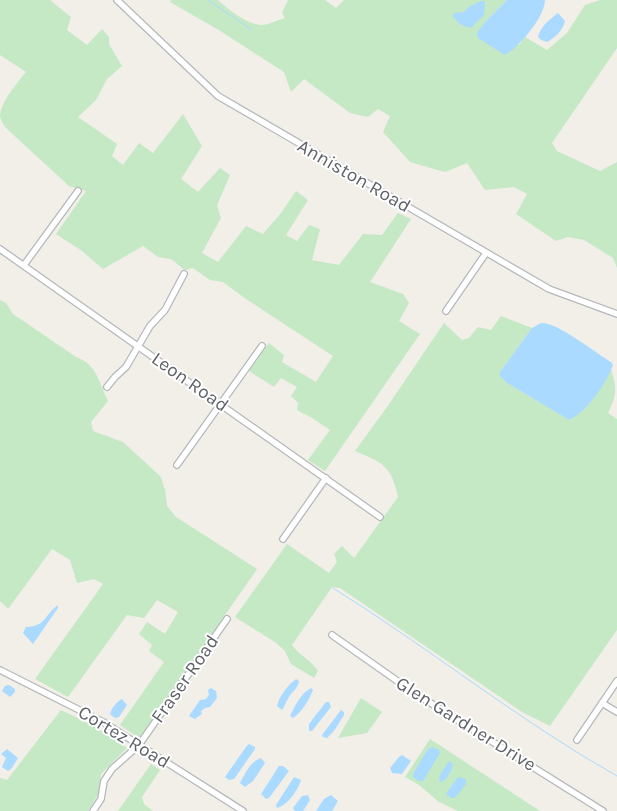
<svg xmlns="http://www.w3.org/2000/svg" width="617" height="811" font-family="Karla,sans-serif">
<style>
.green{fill:#c5e8c5}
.water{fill:#aadaff}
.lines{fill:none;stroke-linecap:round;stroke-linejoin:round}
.stream{stroke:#aadaff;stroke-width:1}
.minor-casing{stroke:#b5b8bc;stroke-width:8}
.minor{stroke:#fff;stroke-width:5.5}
.labels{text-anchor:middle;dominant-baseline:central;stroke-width:4;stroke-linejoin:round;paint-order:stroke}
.street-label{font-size:19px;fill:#5f6368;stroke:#fff}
</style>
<rect width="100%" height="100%" fill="#f1efe8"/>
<g class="green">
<path d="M0 0H50L71 17 67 30 87 45 102 29 109 37V44L122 66 107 79 96 100 78 117 117 144 112 156 123 165 139 143 153 153 183 114 202 146 181 179 198 192 220 168 230 175 217 205 221 218 202 253 218 262 246 226 263 234 281 213 296 191 308 200 286 235 297 241 309 225 320 229 312 260 339 265 363 234 382 235 398 213 411 219 370 282 403 294 409 303 399 321 420 334 325 471 308 460 330 430 312 418 297 410 298 403 291 396 297 387 281 378 274 387 249 371 269 343 284 355 282 362 316 382 333 356 246 299 223 282 210 280 193 268 185 270 171 259 158 257 143 246 103 269 82 251 56 234 86 191 69 186 6 128C4 125 1 121 0 117 0 103 17 83 26 72L0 55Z"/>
<path d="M171 0H218C229 10 246 24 261 25 269 25 277 20 285 18L282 13 288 0H325L336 8 344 0H507L486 21 519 45 525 37 547 50 567 33 585 5 600 0H617V48L552 143 557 151 600 171 617 162V268L613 258 584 240 568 237 556 241 516 214 527 194 514 187 485 190 467 163 445 172 410 162 383 132 390 116 378 109 368 117 350 113 304 79 291 92 284 72 217 29 170 2Z"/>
<path d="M0 300 6 303 13 314 76 357C97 364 99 383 108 401L91 422 93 431 123 442 161 477 165 490 167 506 176 517 257 569 140 737 136 736 120 725 164 662 149 651 152 645 139 634 147 622 165 634 178 612 157 600 144 618 127 615 68 697 35 679 103 584 94 579 77 583 70 560 52 549 8 609 0 601Z"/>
<path d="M501 316 532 328 500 372V376L507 383 569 420 591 402 611 369C617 388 617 395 608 413L617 419V630L550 726 522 712 340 588 332 587 292 645C299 655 311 660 318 671L314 678 291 664 285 651 275 642 235 617 287 544 329 573 337 562 334 554 342 546 354 558 398 497C391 465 383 463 355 451L387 407 444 323 462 340 469 338 478 327 491 330Z"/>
<path d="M361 698 382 712 367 733 338 738Z"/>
<path d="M61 710 94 726 127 748 101 774 99 793 88 811H0V778L7 780Z"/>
<path d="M430 739 540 811H458L439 802 419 785 405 777Z"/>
<path d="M151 764 160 770 142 797 144 804 153 811H118Z"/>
</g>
<g class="water">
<path d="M507 0H545C544 18 520 46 505 55L478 38 477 33 486 21Z"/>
<path d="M481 1H485L484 15 471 28C462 26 457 23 453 16L454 13 464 12 469 7Z"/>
<path d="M558 13 565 21C563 30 555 38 547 42L541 40 538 37C541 26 549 20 558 13Z"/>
<path d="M541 323C557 322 596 353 611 362L613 365C605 386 588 410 569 420L507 383 500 376V372L532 328Z"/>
<path d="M58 605V608L33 644 23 633 26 627C47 626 44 615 58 605Z"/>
<path d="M296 679 299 681C298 689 291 692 288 699 285 703 285 706 282 710L277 706C279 696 288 685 296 679Z"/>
<path d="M9 685 15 689V692L10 697 2 691 5 686Z"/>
<path d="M211 688 216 691 217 698 210 707 205 708 201 711 202 714 195 719 189 716 200 700 206 699 209 695 208 690Z"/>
<path d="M311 688 313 690C309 700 302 712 293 718L290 716C295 706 301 693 311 688Z"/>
<path d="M122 699 127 705 119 717 115 718 110 714C111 709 117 701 122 699Z"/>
<path d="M326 702H329L331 707 312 731H309V724Z"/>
<path d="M341 710 344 712V715L334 731 327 738 323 737 322 735Z"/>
<path d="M249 744 255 747V749L234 779 229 780 225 777 246 747Z"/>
<path d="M432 747 439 750 440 753 423 781H419L413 777 414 772 428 749Z"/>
<path d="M7 749 18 758 12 768 8 771 2 767 6 758 1 754Z"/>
<path d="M402 755 411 761 402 774 392 773 390 768 399 757Z"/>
<path d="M261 758 265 763 253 781 245 787 240 783C246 772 250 762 261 758Z"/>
<path d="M449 761 453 764C452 770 447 780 441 782L439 779 440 775Z"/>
<path d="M279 766H283L289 771 269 798 266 799 261 794Z"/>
<path d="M294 777 301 780C298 790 288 805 277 808L276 805Z"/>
<path d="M458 777 466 779V784L455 798H451L446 794Z"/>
<path d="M308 795 310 800 303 811H295L293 808 302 796Z"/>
<path d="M331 795 338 801 332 811H316L324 799Z"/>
</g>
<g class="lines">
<g class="stream">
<path d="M208 0 252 30"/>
<path d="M333 588C429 648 518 720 617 776"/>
</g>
<defs>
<g id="minor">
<path d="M117 0 218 96 549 289 617 314"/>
<path d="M0 249 380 517"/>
<path d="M24 265 78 191"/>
<path d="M446 311 486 253"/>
<path d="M107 387 115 377 126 367 150 326 165 310 184 274"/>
<path d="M177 465 262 346"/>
<path d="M283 539 326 478"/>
<path d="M332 635 413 692 603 811"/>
<path d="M0 670 103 722 243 811"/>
<path d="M602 703 617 712"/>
<path d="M577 740 617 681"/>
<path d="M93 811 101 799 104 781 112 769 139 745 227 619"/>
</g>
</defs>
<use href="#minor" class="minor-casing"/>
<use href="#minor" class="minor"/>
</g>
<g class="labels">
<g class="street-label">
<text transform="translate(354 176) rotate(30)">Anniston Road</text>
<text transform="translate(190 382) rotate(35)">Leon Road</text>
<text transform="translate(185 679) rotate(-55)">Fraser Road</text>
<text transform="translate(466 724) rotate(32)">Glen Gardner Drive</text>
<text transform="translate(124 737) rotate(31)">Cortez Road</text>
</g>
</g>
</svg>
